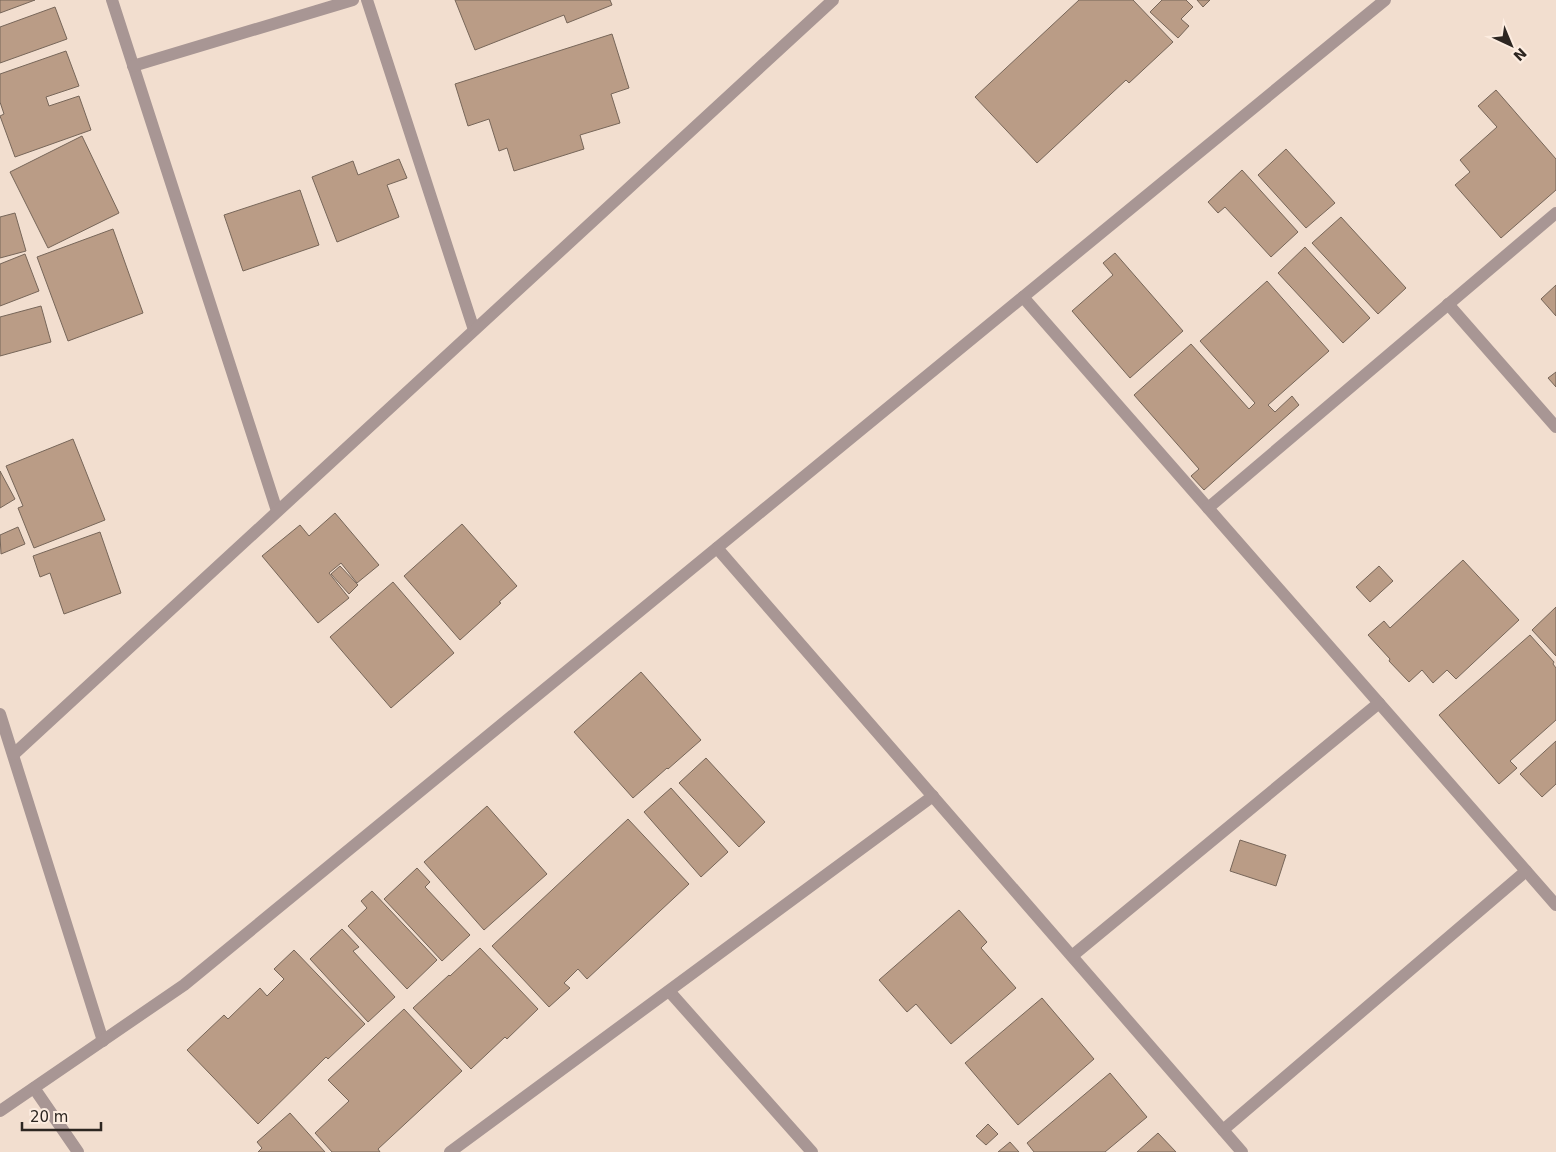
<svg xmlns="http://www.w3.org/2000/svg" width="1556" height="1152" font-family="'DejaVu Sans',sans-serif">
<style>
.building{fill:#ba9c86;stroke:#776659}
.lines{fill:none;stroke-linecap:round;stroke-linejoin:round}
.street{stroke:#a89694;stroke-width:12}
</style>
<rect width="100%" height="100%" fill="#f2decf"/>
<g class="building">
<path d="M0 0H35L0 13Z"/>
<path d="M455 0H610L612 5 567 23 564 15 475 50Z"/>
<path d="M1079 0H1133L1173 42 1129 83 1126 80 1037 163 975 97Z"/>
<path d="M1162 0H1186L1193 7 1181 19 1189 26 1178 38 1150 12Z"/>
<path d="M1197 0H1210L1203 7Z"/>
<path d="M55 7 67 39 0 63V27Z"/>
<path d="M612 34 629 88 611 94 620 123 580 135 584 149 514 171 507 148 499 151 489 119 468 126 455 84Z"/>
<path d="M66 51 79 86 46 97 49 106 79 96 91 130 15 157 0 116 4 114 0 102V74Z"/>
<path d="M1496 90 1556 159V190L1501 238 1455 185 1470 172 1460 160 1497 127 1478 106Z"/>
<path d="M82 136 119 213 48 248 10 172Z"/>
<path d="M1286 149 1335 203 1306 228 1258 175Z"/>
<path d="M399 159 407 178 387 185 399 217 337 242 312 177 353 161 358 175Z"/>
<path d="M1242 170 1298 232 1271 257 1225 207 1218 213 1208 202Z"/>
<path d="M300 190 319 245 243 271 224 215Z"/>
<path d="M15 213 26 251 0 258V217Z"/>
<path d="M1341 217 1406 288 1378 314 1312 243Z"/>
<path d="M113 229 143 313 68 341 37 257Z"/>
<path d="M1305 247 1370 318 1343 343 1278 273Z"/>
<path d="M1115 253 1183 331 1130 378 1072 311 1113 275 1103 263Z"/>
<path d="M25 254 39 291 0 306V264Z"/>
<path d="M1267 281 1329 351 1268 405 1275 412 1292 396 1299 405 1204 490 1191 476 1199 469 1134 395 1191 344 1249 409 1255 403 1200 341Z"/>
<path d="M1556 285V316L1541 299Z"/>
<path d="M41 306 51 342 0 356V317Z"/>
<path d="M1556 372V387L1548 378Z"/>
<path d="M73 439 105 520 34 548 18 508 23 506 6 466Z"/>
<path d="M0 471 15 499 0 508Z"/>
<path d="M335 513 379 565 357 583 341 563 329 573 349 598 318 623 262 556 300 525 309 536Z"/>
<path d="M462 524 517 586 499 602 501 603 460 640 404 576Z"/>
<path d="M18 527 25 544 1 554 0 535Z"/>
<path d="M100 532 121 593 64 614 50 573 40 577 33 556Z"/>
<path d="M1463 560 1519 620 1456 679 1447 670 1433 683 1422 670 1409 682 1389 661 1390 659 1368 635 1384 621 1390 628Z"/>
<path d="M340 566 358 585 349 594 331 574Z"/>
<path d="M1379 566 1393 581 1370 602 1356 587Z"/>
<path d="M393 582 454 653 391 708 330 637Z"/>
<path d="M1556 607V656L1532 630Z"/>
<path d="M1530 635 1554 662 1553 664 1556 668V720L1510 761 1517 768 1499 784 1439 715Z"/>
<path d="M641 672 701 740 668 769 667 768 633 798 574 732Z"/>
<path d="M1556 741V784L1542 797 1520 774Z"/>
<path d="M706 758 765 822 739 847 679 783Z"/>
<path d="M671 788 728 852 701 877 644 812Z"/>
<path d="M487 806 547 874 484 930 424 862Z"/>
<path d="M628 819 689 884 587 979 578 969 564 983 570 988 549 1007 492 946Z"/>
<path d="M1240 840 1286 855 1276 886 1230 871Z"/>
<path d="M417 868 430 882 425 887 470 935 442 961 384 899Z"/>
<path d="M372 891 437 960 407 989 348 926 367 908 361 901Z"/>
<path d="M959 910 987 942 981 948 1016 988 951 1044 916 1004 907 1012 879 980Z"/>
<path d="M342 929 359 947 353 951 395 997 368 1022 310 959Z"/>
<path d="M480 948 538 1009 507 1039 505 1037 471 1069 413 1008 449 975 450 976Z"/>
<path d="M294 950 365 1024 328 1059 326 1057 258 1124 187 1050 224 1015 228 1019 260 988 267 996 284 979 274 969Z"/>
<path d="M1042 998 1094 1059 1018 1125 965 1063Z"/>
<path d="M404 1009 462 1071 378 1149 380 1152H332L315 1133 349 1101 328 1080Z"/>
<path d="M1110 1073 1147 1117 1105 1152H1034L1027 1143Z"/>
<path d="M290 1113 325 1152H258L262 1148 257 1142Z"/>
<path d="M988 1124 998 1134 986 1145 976 1136Z"/>
<path d="M1158 1133 1176 1152H1137Z"/>
<path d="M1010 1142 1019 1152H998Z"/>
</g>
<g class="lines">
<g class="street">
<path d="M112 0 277 511"/>
<path d="M367 0 474 330"/>
<path d="M133 66 353 0"/>
<path d="M1023 297 1556 905"/>
<path d="M1448 304 1556 427"/>
<path d="M1208 508 1556 213"/>
<path d="M717 548 1242 1152"/>
<path d="M0 714 103 1041"/>
<path d="M14 754 833 0"/>
<path d="M1072 956 1379 703"/>
<path d="M669 991 812 1152"/>
<path d="M34 1088 78 1152"/>
<path d="M0 1111 184 985 1385 0"/>
<path d="M1223 1130 1526 871"/>
<path d="M450 1152 933 796"/>
</g>
</g>
<g transform="translate(1511 45) rotate(136)" stroke="#fcece0" stroke-width="4" paint-order="stroke">
<path d="M0-4L9 19L0 12L-9 19Z" fill="#2d2621"/>
<text y="-8" font-size="14" font-weight="bold" text-anchor="middle" fill="#2d2621">N</text>
</g>
<path d="M22 1122v8h79v-8" fill="none" stroke="#2d2621" stroke-width="2.5"/>
<text x="30" y="1122" font-size="15" fill="#2d2621" stroke="#fcece0" stroke-width="4" paint-order="stroke">20 m</text>
</svg>
